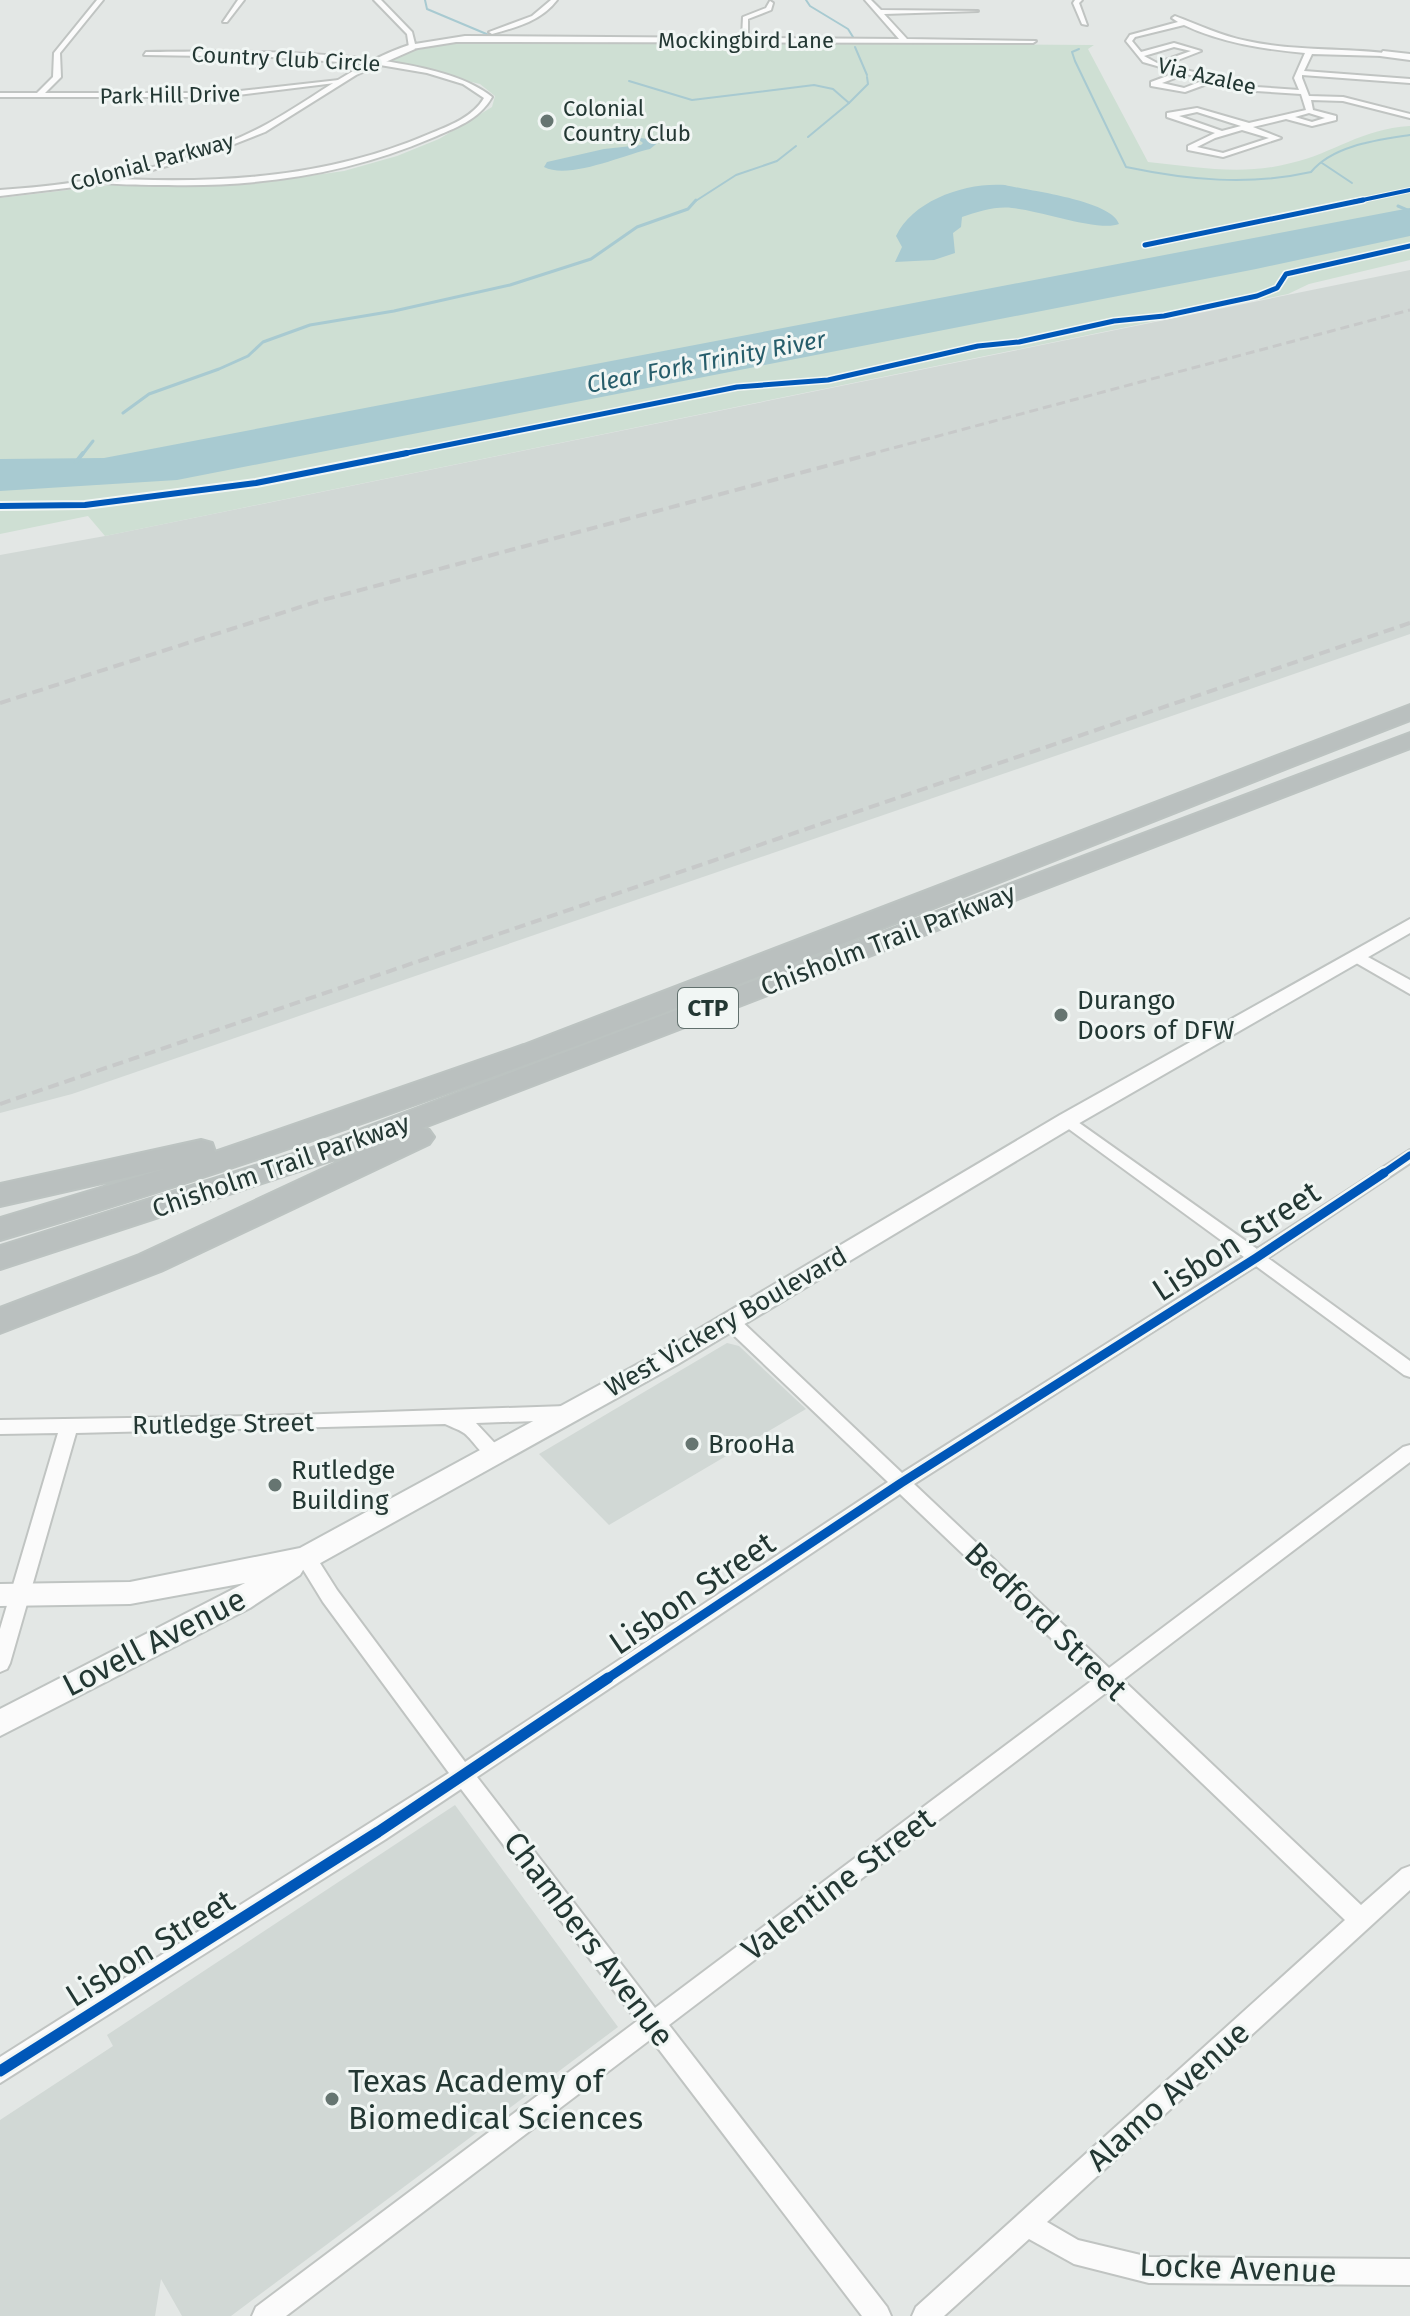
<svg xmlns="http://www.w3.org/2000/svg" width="1410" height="2316" font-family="'Fira Sans',sans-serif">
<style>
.built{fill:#d1d8d5}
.green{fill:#cedfd3}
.water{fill:#a8cad1}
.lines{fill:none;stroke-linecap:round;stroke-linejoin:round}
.stream-far2{stroke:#a8cad1;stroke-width:2}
.stream-far1{stroke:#a8cad1;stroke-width:3}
.stream{stroke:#a8cad1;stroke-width:4}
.minor-casing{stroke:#c0c4c2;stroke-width:4}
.tertiary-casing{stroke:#c0c4c2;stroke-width:4}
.secondary-casing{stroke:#bfc4c2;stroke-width:4}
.motorway-casing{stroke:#bcc3c1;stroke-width:4}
.minor{fill:#fbfbfb;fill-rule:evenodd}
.tertiary{fill:#fbfbfb;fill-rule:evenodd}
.secondary{fill:#fbfbfb;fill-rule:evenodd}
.motorway{fill:#bac0bf;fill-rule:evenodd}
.rail-far1{stroke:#c7c9c9;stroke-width:3;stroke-dasharray:9 5;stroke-linecap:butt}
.rail{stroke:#c7c9c9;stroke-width:4;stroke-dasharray:11 6;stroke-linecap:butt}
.cycleway-far5-casing{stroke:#f1f6f4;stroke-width:6}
.cycleway-far4-casing{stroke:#f1f6f4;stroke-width:8}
.cycleway-far3-casing{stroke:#f1f6f4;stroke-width:10}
.cycleway-far2-casing{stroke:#f1f6f4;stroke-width:11}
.cycleway-far1-casing{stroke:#f1f6f4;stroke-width:14}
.cycleway-casing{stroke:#f1f6f4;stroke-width:16}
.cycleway-far5{stroke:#0057b8;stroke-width:4}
.cycleway-far4{stroke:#0057b8;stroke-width:5}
.cycleway-far3{stroke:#0057b8;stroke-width:6}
.cycleway-far2{stroke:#0057b8;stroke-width:7}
.cycleway-far1{stroke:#0057b8;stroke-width:9}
.cycleway{stroke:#0057b8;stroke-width:11}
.poi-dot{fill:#667571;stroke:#f1f6f4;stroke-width:3}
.labels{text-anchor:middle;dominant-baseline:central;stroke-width:6;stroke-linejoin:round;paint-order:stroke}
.far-street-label{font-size:22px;fill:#233733;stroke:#f1f6f4}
.far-poi-label{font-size:22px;fill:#233733;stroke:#f1f6f4;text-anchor:start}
.far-water-label{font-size:24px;font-style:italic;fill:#265d6b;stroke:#f1f6f4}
.shield{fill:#f1f6f4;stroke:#61706d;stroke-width:2}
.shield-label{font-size:24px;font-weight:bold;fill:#233733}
.street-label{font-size:26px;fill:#233733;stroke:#f1f6f4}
.poi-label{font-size:26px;fill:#233733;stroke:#f1f6f4;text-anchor:start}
.near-street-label{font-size:32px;fill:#233733;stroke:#f1f6f4}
.near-poi-label{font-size:32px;fill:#233733;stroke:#f1f6f4;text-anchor:start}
</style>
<rect width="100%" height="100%" fill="#e3e7e5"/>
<g class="built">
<path d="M1410 270V634L72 1094 0 1113V555L105 536Z"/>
<path d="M727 1343 739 1346 806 1409 609 1525 539 1454Z"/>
<path d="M455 1805 618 2027 231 2316H182L161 2279 155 2316H0V2120L113 2046 107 2035Z"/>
</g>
<path class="green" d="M464 41 1094 45 1088 49 1148 162C1197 167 1243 176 1291 163 1335 153 1360 129 1410 126V260L1309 284 1288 294 105 536 88 516 0 534V198L111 185 259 183 344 171 397 156 439 139 492 107 495 96 480 84 384 61 412 51Z"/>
<g class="water">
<path d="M641 138 660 141 650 149C623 155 569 180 544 167L547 162 604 149 641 145 643 143 638 139Z"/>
<path d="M1005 185C1029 191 1111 200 1119 224 1099 232 1038 210 1012 208 995 206 978 212 962 217L961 227 953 233 955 253 934 260 895 262 902 247 896 236C913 200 966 182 1005 185Z"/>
<path d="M1410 208V236L1256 269 177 480 0 491V459L104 458Z"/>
</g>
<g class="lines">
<g class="stream-far2">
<path d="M425 0 427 9 496 38"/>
<path d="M806 0 810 6 848 29 853 37"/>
<path d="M855 47 867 75"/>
<path d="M1079 49 1072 52 1075 61 1126 167C1188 180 1249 186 1311 172 1333 145 1378 140 1410 135"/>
<path d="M629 81 692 100 814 85 833 89 849 103 808 137"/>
<path d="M849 103 868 84 867 77"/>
<path d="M1322 163 1352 183"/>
<path d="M694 202 736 175 777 161 796 146"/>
</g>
<g class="stream-far1">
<path d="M1398 206 1410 211"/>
<path d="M123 413 149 394 219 369 248 356 263 342 310 325 394 311 510 285 591 259 637 227 688 209 696 200"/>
<path d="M82 455 93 441"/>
</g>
<path class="stream" d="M76 462 83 453"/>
<defs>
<g id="minor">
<path d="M97 0H103L60 53 61 77 45 93H222L339 80 343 82 222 97H0V93H37L53 77 54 53Z"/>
<path d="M238 0H244L227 22H223Z"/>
<path d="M374 0H381L412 32 415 44 465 36 742 38 743 17 766 8 770 1 773 3 771 10 748 19V38L899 39 865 0H871L881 10 978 11 884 14 907 39 1036 41 1033 43 456 42 412 49 409 47 407 34Z"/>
<path d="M551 0H557C541 21 517 27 492 34L489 32 532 16Z"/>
<path d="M1075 0H1082L1079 3 1087 25 1082 24 1073 3Z"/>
<path d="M1175 16C1199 25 1221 36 1247 41 1293 51 1339 48 1385 53L1383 56 1312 54 1304 71 1410 79V83L1302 75V78L1309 96 1343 97 1410 114V118L1343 101 1311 100 1313 110 1336 116V120L1312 126 1286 119 1253 127 1281 138 1223 157 1188 150V146L1215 133 1167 117V113L1197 108 1249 123 1306 110 1301 94 1256 91 1215 81 1185 92 1151 86V82L1178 72 1143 62 1126 41 1130 35 1178 22 1172 18ZM1184 25C1222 43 1264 49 1305 53L1294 78 1299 90 1256 87 1165 65 1201 51 1174 43 1141 52 1132 41 1135 37ZM1174 47 1191 51 1157 63 1144 56ZM1186 74 1207 79 1184 88 1162 83ZM1197 112 1241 126 1222 131 1179 116ZM1309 113 1325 118 1312 122 1295 117ZM1242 130 1269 138 1223 153 1197 147 1215 138Z"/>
<path d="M146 52C227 51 431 46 492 97 479 120 455 128 432 138 348 174 259 187 168 185 144 185 118 185 94 182L97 178C211 184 322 180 429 134 449 126 473 117 484 98L463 84 427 73 380 65 271 57 144 55Z"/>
<path d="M1068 1115 1257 1249 1410 1150V1163L1268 1258 1410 1361V1377L1404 1375 1256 1266 914 1484 1109 1668 1403 1447 1410 1445V1462L1123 1680 1361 1905 1402 1869 1410 1866V1890L1047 2222 1078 2240 1149 2257 1410 2259V2285L1149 2283 1074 2264 1029 2239 944 2316H912L916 2307 1345 1920 1107 1692 669 2025 887 2307 891 2316H862L651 2039 286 2316H252L256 2307 637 2021 461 1789 386 1839 0 2083V2057L449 1773 323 1602 296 1558 299 1552 306 1550 313 1552 337 1590 465 1762 888 1482 724 1326 721 1321 724 1316H736L902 1473 1244 1257 1062 1124 1060 1120ZM900 1494 1094 1679 655 2008 477 1777Z"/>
<path d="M566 1406 572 1408 575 1413 572 1418 566 1420 476 1423 504 1453 502 1458C484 1464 476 1442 464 1433 458 1429 451 1427 445 1424L76 1433 10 1663 7 1669 0 1672V1629L58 1433 0 1434V1420L264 1416Z"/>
</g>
<g id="tertiary">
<path d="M412 44 415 49 356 75 265 132 204 156 100 184 0 196V190C89 184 187 167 267 124 316 97 358 61 412 44Z"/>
<path d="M1383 51 1410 54V60L1380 56Z"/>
<path d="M1357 951 1410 980V994L1351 960 1348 956Z"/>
</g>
<path id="secondary" d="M1410 919V933L1076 1125 678 1364 315 1566 303 1570 300 1575 250 1608 0 1736V1709L245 1583 130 1604 0 1606V1584L130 1582 300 1548 660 1352 1060 1115Z"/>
<g id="motorway">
<path d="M1410 705V720C943 901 481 1099 0 1240V1218L164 1169 0 1206V1184L201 1140 212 1143 215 1152 524 1045Z"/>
<path d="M1410 733V748L422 1128 429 1130 434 1137 429 1144 161 1271 0 1333V1308L139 1255 366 1149 0 1269V1246L309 1149Z"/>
</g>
</defs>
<use href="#minor" class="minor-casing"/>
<use href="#tertiary" class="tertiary-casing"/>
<use href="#secondary" class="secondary-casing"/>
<use href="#motorway" class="motorway-casing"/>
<use href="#minor" class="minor"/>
<use href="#tertiary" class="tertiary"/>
<use href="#secondary" class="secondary"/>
<use href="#motorway" class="motorway"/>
<path class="rail-far1" d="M867 455 1410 310"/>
<g class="rail">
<path d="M0 703 319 601 875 453"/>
<path d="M0 1104 1410 623"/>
</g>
<defs>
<path id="cycleway-far5" d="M1353 202 1410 190"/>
<g id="cycleway-far4">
<path d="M1145 245 1363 200"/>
<path d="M397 455 737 387 828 380 978 346 1019 342 1114 321 1164 316 1257 296 1277 288 1286 274 1410 246"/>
</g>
<path id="cycleway-far3" d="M0 506 85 505 256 483 407 453"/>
<path id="cycleway-far2" d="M1381 1175 1410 1155"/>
<path id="cycleway-far1" d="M605 1680 901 1483 1256 1258 1384 1173"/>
<path id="cycleway" d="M0 2071 378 1832 608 1678"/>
</defs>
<use href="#cycleway-far5" class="cycleway-far5-casing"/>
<use href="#cycleway-far4" class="cycleway-far4-casing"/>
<use href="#cycleway-far3" class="cycleway-far3-casing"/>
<use href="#cycleway-far2" class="cycleway-far2-casing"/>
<use href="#cycleway-far1" class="cycleway-far1-casing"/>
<use href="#cycleway" class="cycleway-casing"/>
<use href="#cycleway-far5" class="cycleway-far5"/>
<use href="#cycleway-far4" class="cycleway-far4"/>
<use href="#cycleway-far3" class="cycleway-far3"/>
<use href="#cycleway-far2" class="cycleway-far2"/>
<use href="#cycleway-far1" class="cycleway-far1"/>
<use href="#cycleway" class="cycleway"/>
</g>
<g class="poi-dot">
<circle cx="547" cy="121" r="8"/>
<circle cx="1061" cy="1015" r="8"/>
<circle cx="692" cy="1444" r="8"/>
<circle cx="275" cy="1485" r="8"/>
<circle cx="332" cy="2099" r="8"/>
</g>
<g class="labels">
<g class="far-street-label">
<text x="746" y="40">Mockingbird Lane</text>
<text transform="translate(286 59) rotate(3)">Country Club Circle</text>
<text transform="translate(1207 76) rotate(13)">Via Azalee</text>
<text transform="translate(170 95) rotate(-1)">Park Hill Drive</text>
<text transform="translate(152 162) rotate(-15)">Colonial Parkway</text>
</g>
<g class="far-poi-label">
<text x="563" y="108">Colonial<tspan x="563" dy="25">Country Club</tspan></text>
</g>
<g class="far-water-label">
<text transform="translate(706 362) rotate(-11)">Clear Fork Trinity River</text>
</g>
<rect class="shield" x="678" y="988" width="60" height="40" rx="6"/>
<g class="shield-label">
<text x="708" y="1008">CTP</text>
</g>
<g class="street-label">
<text transform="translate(888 940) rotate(-21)">Chisholm Trail Parkway</text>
<text transform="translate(281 1166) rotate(-19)">Chisholm Trail Parkway</text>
<text transform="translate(726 1322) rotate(-30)">West Vickery Boulevard</text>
<text transform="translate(223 1424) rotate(-1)">Rutledge Street</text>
</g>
<g class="poi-label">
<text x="1077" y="1000">Durango<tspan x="1077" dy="30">Doors of DFW</tspan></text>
<text x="708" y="1444">BrooHa</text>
<text x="291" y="1470">Rutledge<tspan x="291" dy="30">Building</tspan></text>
</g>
<g class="near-street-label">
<text transform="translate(1236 1241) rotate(-33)">Lisbon Street</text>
<text transform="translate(692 1593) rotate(-34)">Lisbon Street</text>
<text transform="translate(1046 1621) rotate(44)">Bedford Street</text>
<text transform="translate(154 1642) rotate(-27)">Lovell Avenue</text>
<text transform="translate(838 1884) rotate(-37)">Valentine Street</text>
<text transform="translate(589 1939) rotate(53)">Chambers Avenue</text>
<text transform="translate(150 1948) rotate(-32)">Lisbon Street</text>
<text transform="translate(1168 2096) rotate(-42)">Alamo Avenue</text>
<text transform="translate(1238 2268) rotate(2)">Locke Avenue</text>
</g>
<g class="near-poi-label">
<text x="348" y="2081">Texas Academy of<tspan x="348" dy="37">Biomedical Sciences</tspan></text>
</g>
</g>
</svg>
